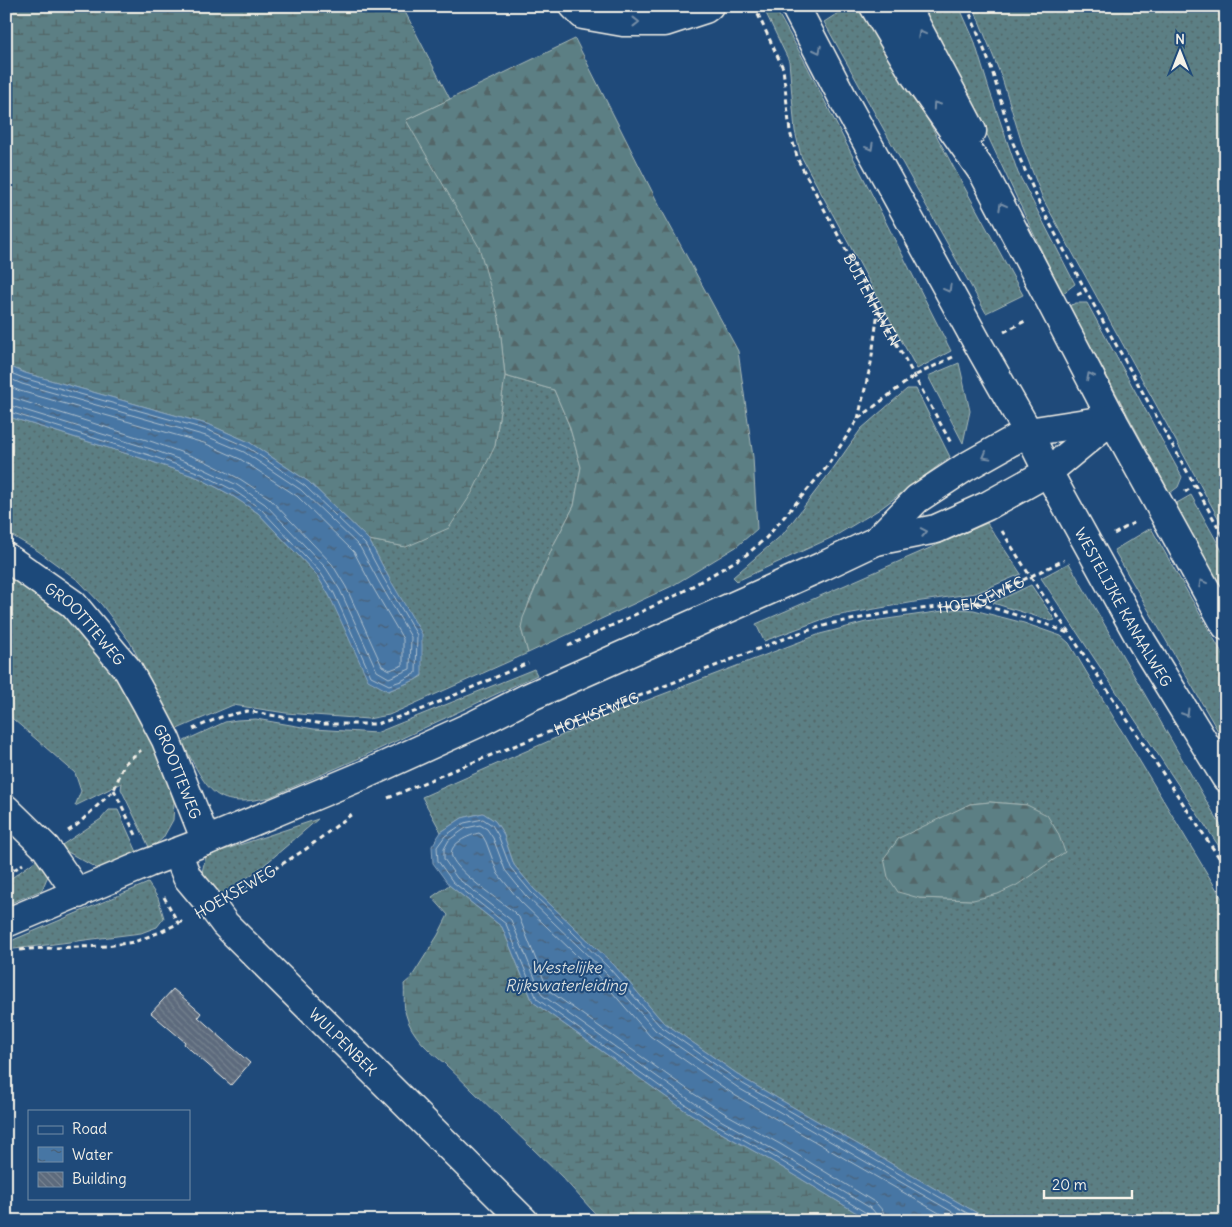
<svg xmlns="http://www.w3.org/2000/svg" width="1232" height="1227" font-family="Delius,sans-serif">
<style>
.grass{fill:url(#grass-dots);stroke:#a8b8b6;fill-rule:evenodd}
.forest{fill:url(#forest-firs);stroke:#a8b8b6}
.wetland{fill:url(#wetland-marsh);stroke:#a8b8b6}
.water{fill:url(#water-ripples);stroke:#8ca7bf}
.lines{fill:none;stroke-linecap:round;stroke-linejoin:round}
.shore{stroke:#afc0cd;stroke-width:1}
.building{fill:url(#building-back-hatch);stroke:#f4f1e8}
.minor-casing{stroke:#f4f1e8;stroke-width:31}
.major-casing{stroke:#f4f1e8;stroke-width:31}
.path{stroke:#f4f1e8;stroke-width:3;stroke-dasharray:5 4;stroke-linecap:butt}
.minor{stroke:#1f4a7a;stroke-width:28}
.major{stroke:#1f4a7a;stroke-width:28}
.oneway{stroke:#748da6}
.labels{text-anchor:middle;dominant-baseline:central;stroke-width:4;stroke-linejoin:round;paint-order:stroke}
.street-label{font-size:15px;fill:#f4f1e8;stroke:#1f4a7a}
.water-label{font-size:16px;font-style:italic;fill:#dadfde;stroke:#1f4a7a}
</style>
<defs>
<pattern id="grass-dots" width="8" height="8" patternUnits="userSpaceOnUse" patternTransform="scale(1.25)"><rect width="8" height="8" fill="#5b7f84"/><path d="M2 2h.1M6 6h.1" fill="none" stroke="#536668" stroke-width="1.8" stroke-linecap="round"/></pattern>
<pattern id="forest-firs" width="22" height="20" patternUnits="userSpaceOnUse" patternTransform="scale(1.25)"><rect width="22" height="20" fill="#5b7f84"/><path d="M5 1l3.5 6h-7zM16 11l3.5 6h-7z" fill="#536668"/></pattern>
<pattern id="wetland-marsh" width="20" height="14" patternUnits="userSpaceOnUse" patternTransform="scale(1.25)"><rect width="20" height="14" fill="#5b7f84"/><path d="M1 5h8M5 5V1M11 12h8M15 12V8" fill="none" stroke="#536668"/></pattern>
<pattern id="water-ripples" width="26" height="14" patternUnits="userSpaceOnUse" patternTransform="scale(1.25)"><rect width="26" height="14" fill="#4776a4"/><path d="M2 4q2-2 4 0t4 0M15 11q2-2 4 0t4 0" fill="none" stroke="#485f75"/></pattern>
<pattern id="building-back-hatch" width="6" height="6" patternUnits="userSpaceOnUse" patternTransform="scale(1.25)"><rect width="6" height="6" fill="#5d6b7d"/><path d="M-1 5l2 2M0 0l6 6M5-1l2 2" fill="none" stroke="#75818f"/></pattern>
</defs>
<rect width="100%" height="100%" fill="#1f4a7a"/>
<filter id="ink" filterUnits="userSpaceOnUse"><feTurbulence type="fractalNoise" baseFrequency=".02" numOctaves="2"/><feDisplacementMap in="SourceGraphic" scale="10" xChannelSelector="R" yChannelSelector="G"/><feConvolveMatrix kernelMatrix="1 2 1 2 8 2 1 2 1" color-interpolation-filters="sRGB"/></filter>
<g filter="url(#ink)">
<g class="grass">
<path d="M595 6H677L618 15Z"/>
<path d="M849 6H866L1023 295 986 313 824 22Z"/>
<path d="M919 6H959L974 40 989 89 1018 173 1075 284 1062 294 960 77Z"/>
<path d="M973 6H1226V532L1043 199 1023 147 1002 78Z"/>
<path d="M763 7 779 15 804 60 951 351 917 369 801 156 795 131 789 61Z"/>
<path d="M1076 303H1087L1182 477 1178 487 1170 493 1069 306Z"/>
<path d="M959 363 970 411 963 443 928 376Z"/>
<path d="M505 376 554 390 569 425 581 467 574 506 554 544 529 602 521 628 528 653 389 715 368 719 286 713 233 705 175 730 130 642 102 605 79 581 38 551 6 532V416L147 460 199 478 231 495 258 513 316 574 388 691 415 680 422 676 388 576 369 540 406 547 495 446Z"/>
<path d="M907 389H916L950 457 880 509 835 536 737 581 733 577 783 534 835 466 861 429Z"/>
<path d="M1191 495 1226 558V595L1175 504Z"/>
<path d="M987 523 1021 574 976 593 915 602 829 617 764 641 756 624Z"/>
<path d="M1151 528 1226 660V745L1114 550Z"/>
<path d="M1069 563 1226 835V857L1041 578Z"/>
<path d="M6 574 44 599 90 640 117 672 148 729 164 769 174 802 173 820 163 838 150 849 121 789 122 783 75 806 81 791 75 773 6 713Z"/>
<path d="M1031 585 1055 620 1051 621 993 603Z"/>
<path d="M957 609 974 610 1024 623 1061 636 1069 643 1226 905V1221H991L746 1080 662 1021 614 965 534 889 514 865 503 833 495 821 483 813 462 818 441 832 422 797 601 718 820 634 866 622ZM990 802 1027 805 973 900 919 898 935 822 970 804Z"/>
<path d="M534 669 537 675 362 757 270 797C211 811 207 787 182 742L225 722 237 720 256 719 314 729 376 733Z"/>
<path d="M109 810H118L137 852 98 869 59 847 101 819Z"/>
<path d="M318 819 262 867 213 902 201 876 206 856Z"/>
<path d="M42 856 49 873 42 890 6 905V882Z"/>
<path d="M148 883 158 898 164 918 157 927 141 933 6 950V943Z"/>
</g>
<g class="forest">
<path d="M575 39 661 209 738 351 753 457 757 529 736 547 672 586 528 653 521 628 523 618 554 544 574 506 581 467 569 425 554 390 505 376 499 318 406 120Z"/>
<path d="M990 802 1027 805 1047 815 1058 833 1065 852 1017 885 998 894 973 900 919 898 898 892 888 877 884 858 899 838 970 804Z"/>
</g>
<g class="wetland">
<path d="M6 6H402L450 99 406 120 479 247 499 318 505 376 495 446 472 493 449 528 406 547 369 540 309 482 249 442 210 425 25 373 6 365Z"/>
<path d="M449 885 502 927 533 1002 683 1109 716 1130 770 1160 870 1221H602L562 1177 444 1063C429 1051 411 1035 406 1015 403 1006 405 993 404 984L411 978 438 935 448 915 432 897Z"/>
</g>
<g class="water">
<path d="M6 365 25 373 210 425 249 442 309 482 369 540 388 576 422 634V675L415 680 388 691 368 680 329 595 316 574 258 513 231 495 199 478 147 460 6 416Z"/>
<path d="M483 813 495 821 503 833 514 865 534 889 614 965 662 1021 746 1080 991 1221H870L770 1160 716 1130 683 1109 533 1002 502 927 449 885 433 863 432 846 441 832 462 818Z"/>
</g>
<g class="lines">
<g class="shore">
<path d="M6 371 23 378 208 430 247 447 305 486 365 544 384 579 417 635 416 673 401 681 389 685 371 676 334 593 320 572 261 509 233 490 200 473 149 455 6 411"/>
<path d="M6 377 22 384 206 436 244 452 301 490 360 547 379 582 411 637 410 669 389 678 377 671 340 590 326 568 265 504 237 485 202 468 151 449 11 406 6 405"/>
<path d="M6 385 20 391 204 443 240 459 297 496 354 552 372 586 403 639V665L390 670 382 666 346 587 332 564 269 498 240 479 205 461 153 442 13 398 6 397"/>
<path d="M871 1221V1217L868 1214 773 1156 719 1126 686 1105 537 999 506 924 453 882 438 861 437 847 445 836 464 823 483 819 492 825 498 835 510 867 531 892 610 969 659 1025 743 1084 981 1221"/>
<path d="M878 1221 876 1214 872 1209 776 1151 722 1121 690 1100 542 995 511 920 457 878 444 859V849L449 840 466 828 480 825 487 829 493 838 505 870 526 896 606 973 655 1030 740 1089 968 1221"/>
<path d="M885 1221 883 1211 876 1203 780 1144 726 1114 694 1094 548 990 519 917 514 912C499 900 458 873 452 857 447 844 470 835 479 833L482 835 486 842 498 874 520 901 600 978 650 1036 736 1096 953 1221"/>
</g>
</g>
<path class="building" d="M173 989 201 1013 198 1017 250 1063 231 1085 184 1044 185 1042 151 1013Z"/>
<g class="lines">
<defs>
<g id="minor">
<path d="M574 6 583 15 623 22H665L705 9 709 6"/>
<path id="s3" d="M6 557 73 604 128 670 147 704 166 740 206 841"/>
<path d="M6 809 46 848 78 894"/>
<path id="s4" d="M177 852 187 877 213 908 225 924 524 1221"/>
</g>
<g id="major">
<path id="s5" d="M795 6 846 104 978 344 1028 432 1048 472 1142 642 1226 778"/>
<path d="M874 6 916 77 984 174 1112 419 1226 626"/>
<path d="M906 6 972 131"/>
<path d="M876 541 917 499 964 468 1028 432 1112 419"/>
<path d="M6 923 148 863 206 841 364 775 476 724 527 698 821 567 876 541 936 529 987 506 1048 472 1112 419"/>
</g>
</defs>
<use href="#minor" class="minor-casing"/>
<use href="#major" class="major-casing"/>
<g class="path">
<path id="s1" d="M754 6 783 68 790 132 798 160 878 310 951 443"/>
<path d="M967 6 991 67 1013 143 1042 209 1086 291 1226 541"/>
<path d="M1077 295 1086 291"/>
<path d="M1004 332 1027 320"/>
<path d="M858 419 871 363 878 311"/>
<path d="M1185 492 1195 485"/>
<path d="M1002 531 1030 576 1070 634 1226 868"/>
<path d="M1114 534 1137 521"/>
<path d="M977 603 1051 626 1070 634"/>
<path d="M568 646 677 595 746 555 766 538 826 468 858 419 914 376 953 357"/>
<path d="M193 729 221 717 247 711 323 724H377L423 709 528 663"/>
<path d="M114 790 137 837"/>
<path id="s2" d="M388 798 449 772 624 702 796 634 834 623 894 612 976 603 1064 560"/>
<path d="M68 831 77 825 114 790 124 764 141 750"/>
<path d="M6 875 23 864"/>
<path d="M236 893 306 849 352 814"/>
<path d="M164 897 178 923"/>
<path d="M20 950 26 949 106 946 134 942 160 932 186 920"/>
</g>
<use href="#minor" class="minor"/>
<use href="#major" class="major"/>
</g>
<defs><path id="oneway-chevron" d="M-2-3.5L2.5 0L-2 3.5" fill="none" stroke-width="1.6" stroke-linecap="round" stroke-linejoin="round" transform="scale(1.25)"/></defs>
<g class="oneway">
<use href="#oneway-chevron" transform="translate(636 22)"/>
<use href="#oneway-chevron" transform="translate(921 34) rotate(-118)"/>
<use href="#oneway-chevron" transform="translate(818 50) rotate(63)"/>
<use href="#oneway-chevron" transform="translate(936 105) rotate(-125)"/>
<use href="#oneway-chevron" transform="translate(870 147) rotate(61)"/>
<use href="#oneway-chevron" transform="translate(1002 206) rotate(-118)"/>
<use href="#oneway-chevron" transform="translate(948 289) rotate(61)"/>
<use href="#oneway-chevron" transform="translate(1090 376) rotate(-117)"/>
<use href="#oneway-chevron" transform="translate(986 456) rotate(151)"/>
<use href="#oneway-chevron" transform="translate(924 532) rotate(-11)"/>
<use href="#oneway-chevron" transform="translate(1202 583) rotate(-119)"/>
<use href="#oneway-chevron" transform="translate(1186 713) rotate(58)"/>
</g>
</g>
<g class="labels">
<g class="street-label">
<text stroke="none"><textPath href="#s1" startOffset="320">BUITENHAVEN</textPath></text>
<text stroke="none"><textPath href="#s2" startOffset="630">HOEKSEWEG</textPath></text>
<text stroke="none"><textPath href="#s5" startOffset="685">WESTELIJKE KANAALWEG</textPath></text>
<text stroke="none"><textPath href="#s3" startOffset="104">GROOTTTEWEG</textPath></text>
<text stroke="none"><textPath href="#s2" startOffset="225">HOEKSEWEG</textPath></text>
<text stroke="none"><textPath href="#s3" startOffset="281">GROOTTEWEG</textPath></text>
<text transform="translate(235 892) rotate(-30)">HOEKSEWEG</text>
<text stroke="none"><textPath href="#s4" startOffset="254">WULPENBEK</textPath></text>
</g>
<g class="water-label">
<text x="566" y="967">Westelijke<tspan x="566" dy="18">Rijkswaterleiding</tspan></text>
</g>
</g>
<rect width="1232" height="1227" fill="none" stroke="#1f4a7a" stroke-width="25"/>
<rect x="12" y="12" width="1207" height="1202" fill="none" stroke="#f4f1e8" stroke-width="2" filter="url(#ink)"/>
<rect x="28" y="1110" width="162" height="90" fill="#1f4a7a" stroke="#748da6"/>
<rect x="38" y="1126" width="25" height="8" fill="#1f4a7a" stroke="#748da6"/>
<text x="72" y="1134" font-size="15" fill="#f4f1e8">Road</text>
<rect x="38" y="1147" width="25" height="15" fill="url(#water-ripples)" stroke="#748da6"/>
<text x="72" y="1160" font-size="15" fill="#f4f1e8">Water</text>
<rect x="38" y="1172" width="25" height="15" fill="url(#building-back-hatch)" stroke="#748da6"/>
<text x="72" y="1184" font-size="15" fill="#f4f1e8">Building</text>
<g transform="translate(1180 52)" stroke="#1f4a7a" stroke-width="4" paint-order="stroke">
<path d="M0-4L9 19L0 12L-9 19Z" fill="#f4f1e8"/>
<text y="-8" font-size="14" font-weight="bold" text-anchor="middle" fill="#f4f1e8">N</text>
</g>
<path d="M1044 1190v8h88v-8" fill="none" stroke="#f4f1e8" stroke-width="2.5"/>
<text x="1052" y="1190" font-size="15" fill="#f4f1e8" stroke="#1f4a7a" stroke-width="4" paint-order="stroke">20 m</text>
</svg>
